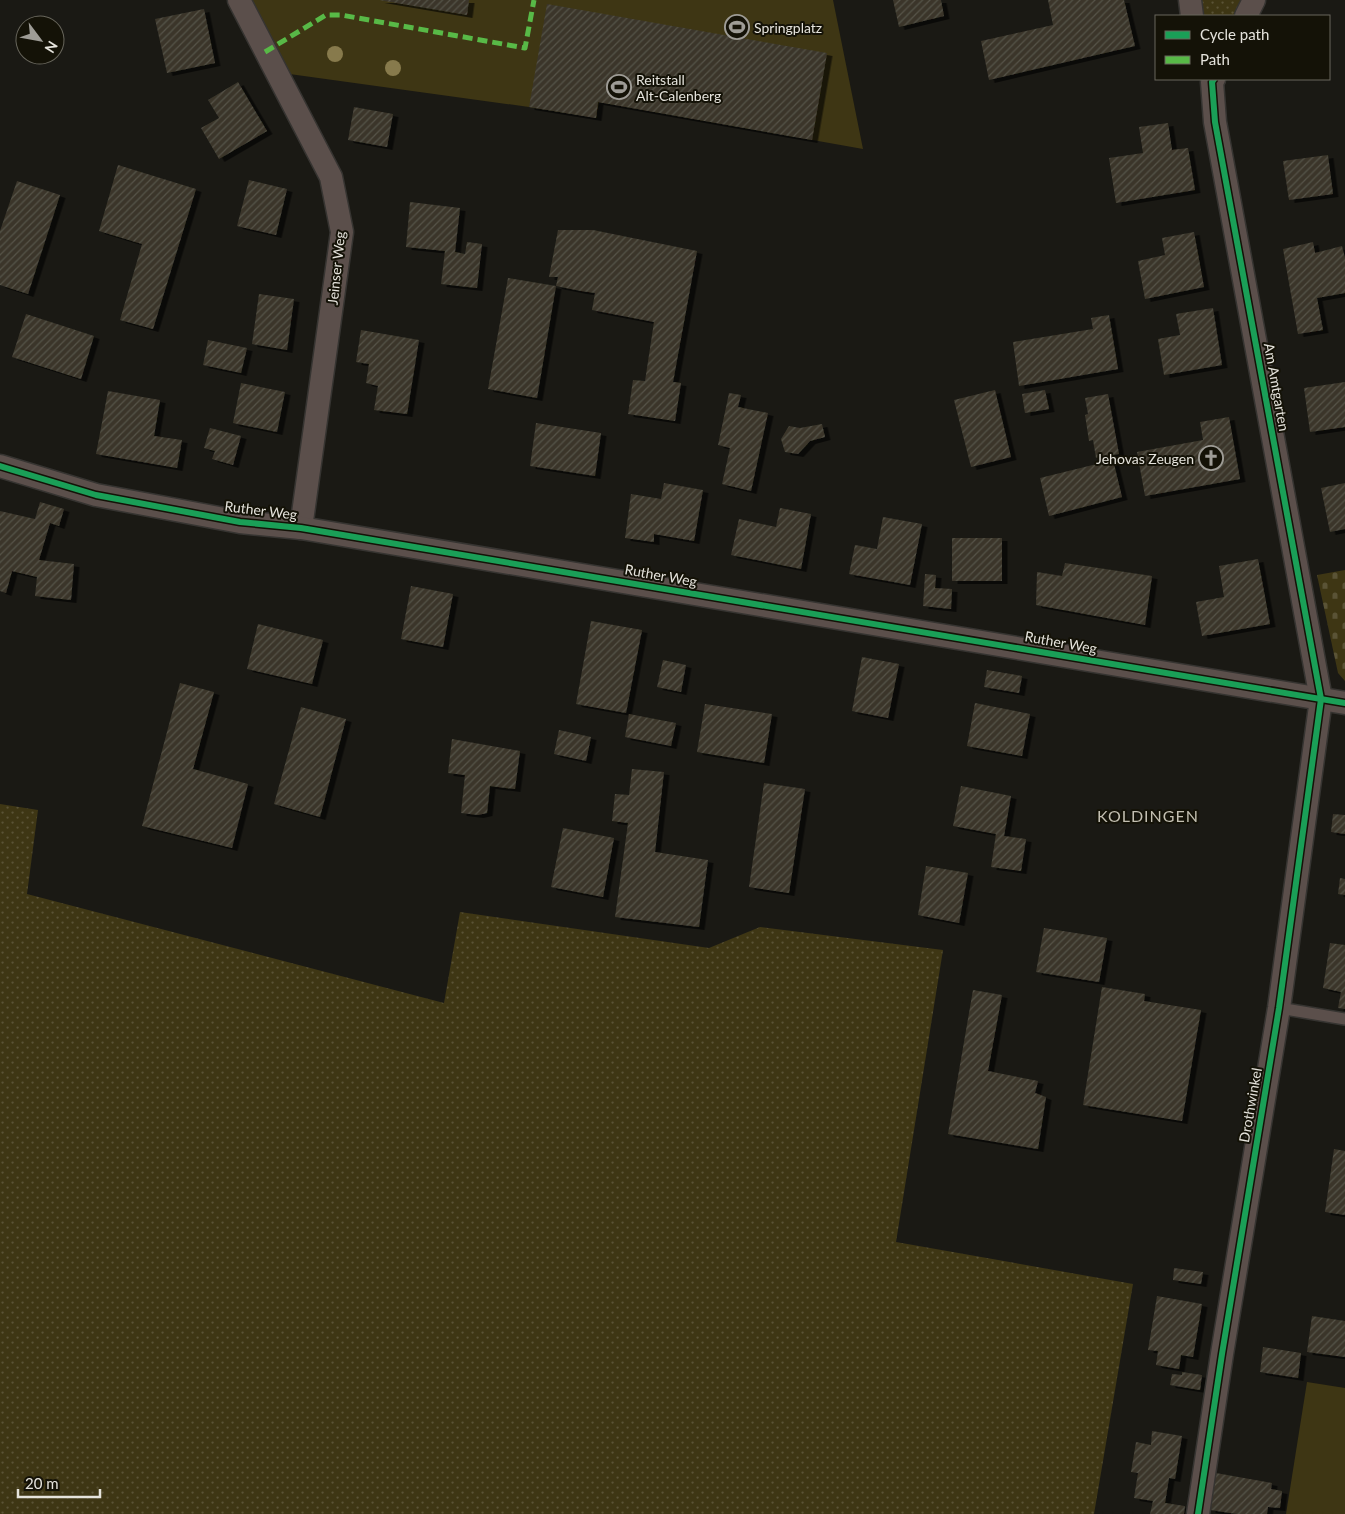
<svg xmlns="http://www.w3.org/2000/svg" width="1345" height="1514" font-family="Lato,sans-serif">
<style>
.grass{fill:url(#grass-dots)}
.cemetery{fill:url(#cemetery-stones)}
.park{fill:#3e3614}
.building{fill:url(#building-hatch);filter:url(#shadow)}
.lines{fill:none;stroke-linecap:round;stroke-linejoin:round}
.service-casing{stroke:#363431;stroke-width:14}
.minor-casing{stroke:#363431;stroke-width:25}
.service{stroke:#5b4f4b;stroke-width:11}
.minor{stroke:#5b4f4b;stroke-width:22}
.quiet{stroke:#58b947;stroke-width:5;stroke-dasharray:10 5;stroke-linecap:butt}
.cycleway-casing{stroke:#141207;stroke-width:9}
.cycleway{stroke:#1a9f57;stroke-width:6}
.tree{fill:#877a4c}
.labels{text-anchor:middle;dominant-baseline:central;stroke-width:4;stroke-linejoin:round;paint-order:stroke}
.poi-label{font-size:14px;fill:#e5e3dc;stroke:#141207;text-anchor:start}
.street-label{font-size:14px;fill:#e5e3dc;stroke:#141207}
.quarter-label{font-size:16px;letter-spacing:1px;fill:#c3bfb1;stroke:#141207}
</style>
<defs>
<pattern id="grass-dots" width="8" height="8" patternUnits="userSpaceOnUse" patternTransform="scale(1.25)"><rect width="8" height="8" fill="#3e3614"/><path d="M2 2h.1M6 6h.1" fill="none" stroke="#5a5336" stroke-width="1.8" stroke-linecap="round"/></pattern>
<pattern id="cemetery-stones" width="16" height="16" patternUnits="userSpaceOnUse" patternTransform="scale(1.25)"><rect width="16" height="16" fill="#3e3614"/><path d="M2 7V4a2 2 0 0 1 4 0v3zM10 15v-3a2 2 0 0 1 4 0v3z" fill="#5a5336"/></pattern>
<pattern id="building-hatch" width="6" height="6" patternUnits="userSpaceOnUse" patternTransform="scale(1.25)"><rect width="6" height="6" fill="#3a362a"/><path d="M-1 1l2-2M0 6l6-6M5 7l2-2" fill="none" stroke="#565348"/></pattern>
<filter id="shadow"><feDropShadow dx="5.5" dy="3" stdDeviation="0" flood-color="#0009"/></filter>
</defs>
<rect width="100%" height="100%" fill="#1a1914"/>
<g class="grass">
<path d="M1198 0H1246L1237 16H1200Z"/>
<path d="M0 804 38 810 27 894 444 1003 460 912 709 948 760 927 943 950 896 1242 1133 1284 1094 1514H0Z"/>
</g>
<path class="cemetery" d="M1345 570V681L1338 673 1317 575Z"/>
<g class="park">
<path d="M239 0H833L863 149 599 102 596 118 529 107 275 72Z"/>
<path d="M1307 1382 1345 1388V1514H1286Z"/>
</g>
<g class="building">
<path d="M379 0H469L467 15Z"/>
<path d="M893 0H941L944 16 899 27Z"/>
<path d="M1048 0H1124L1135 46 989 80 981 41 1053 25Z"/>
<path d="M547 4 827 53 812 140 598 102 596 118 529 107Z"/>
<path d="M204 9 215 63 167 73 155 19Z"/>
<path d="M238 82 267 131 219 159 201 128 219 118 208 100Z"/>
<path d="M354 107 393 114 387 147 348 140Z"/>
<path d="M1168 123 1172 150 1188 148 1195 190 1116 203 1109 158 1143 153 1139 127Z"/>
<path d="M1328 155 1333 194 1289 200 1283 161Z"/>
<path d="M118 165 196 189 153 329 120 320 142 244 99 231Z"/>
<path d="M249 180 287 189 276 235 237 226Z"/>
<path d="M17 181 60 195 28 294 0 285V231Z"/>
<path d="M410 202 460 208 455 252 465 254 467 242 482 244 477 288 441 284 445 251 406 247Z"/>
<path d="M558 230H593L697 251 673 382 681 383 675 421 628 414 633 380 645 381 654 322 592 310 595 293 581 291 556 286 537 398 488 389 508 278 556 286 558 277H549Z"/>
<path d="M1194 232 1204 287 1145 299 1138 261 1165 255 1162 238Z"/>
<path d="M1313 242 1315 253 1342 246 1345 258V293L1317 298 1323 330 1298 334 1283 249Z"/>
<path d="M259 294 294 299 287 350 252 344Z"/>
<path d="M1213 308 1222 365 1164 375 1158 339 1180 335 1176 314Z"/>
<path d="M26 314 94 336 81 379 12 357Z"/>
<path d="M1109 315 1118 369 1019 386 1013 342 1093 329 1091 318Z"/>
<path d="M361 330 419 340 407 414 374 410 378 386 366 383 369 364 356 362Z"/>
<path d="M208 340 247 348 241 373 203 365Z"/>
<path d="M1345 382V427L1310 432 1304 388Z"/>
<path d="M241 383 285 392 277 432 233 423Z"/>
<path d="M995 390 1011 457 971 467 954 400Z"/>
<path d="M1045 390 1049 409 1025 413 1022 394Z"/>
<path d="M108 391 160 400 154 436 182 440 177 468 96 454Z"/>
<path d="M729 393 741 395 738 407 768 413 751 491 722 484 730 448 718 445Z"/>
<path d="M1108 394 1119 454 1096 458 1093 440 1089 441 1085 415 1088 414 1085 398Z"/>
<path d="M1229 417 1240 479 1145 496 1137 452 1203 440 1200 422Z"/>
<path d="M536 423 601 433 595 476 530 466Z"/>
<path d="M822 424 825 437 810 441 798 454 785 452 781 439 789 426 800 428Z"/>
<path d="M210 428 241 436 233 465 212 459 215 451 204 448Z"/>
<path d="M1113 460 1122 497 1049 516 1040 478Z"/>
<path d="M664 483 703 490 694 541 654 534V542L625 538 631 494 661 499Z"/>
<path d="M1345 483V529L1330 532 1321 488Z"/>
<path d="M40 502 64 509 59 526 50 523 39 560 74 564 71 600 35 596 37 577 12 571 6 593 0 591V511L35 519Z"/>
<path d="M780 508 811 514 801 569 731 555 739 519 776 527Z"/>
<path d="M883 517 922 524 910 585 849 574 855 545 877 549Z"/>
<rect x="952" y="538" width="50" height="43"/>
<path d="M1258 559 1270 624 1202 636 1196 602 1224 597 1219 566Z"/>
<path d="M1065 563 1152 576 1145 625 1036 605 1037 572 1062 576Z"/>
<path d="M925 574 936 575 935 588 952 589 951 609 923 606Z"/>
<path d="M411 586 453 594 443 647 401 639Z"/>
<path d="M591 621 642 630 626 713 576 704Z"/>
<path d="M258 624 323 640 312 684 247 669Z"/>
<path d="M862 657 899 664 888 718 852 711Z"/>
<path d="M663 660 686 665 681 692 657 687Z"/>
<path d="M987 670 1022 676 1019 693 984 687Z"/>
<path d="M180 683 214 692 193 769 248 784 232 848 142 826Z"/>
<path d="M975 703 1030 714 1022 756 967 746Z"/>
<path d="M705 704 772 714 764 763 697 752Z"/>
<path d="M301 707 346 719 320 817 274 804Z"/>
<path d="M629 714 676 723 671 746 625 737Z"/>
<path d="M559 730 591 737 586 761 554 754Z"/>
<path d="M452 739 520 751 515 789 490 786 487 813 478 815 461 813 465 775 448 773Z"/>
<path d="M632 769 664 772 655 852 708 860 699 927 615 917 628 823 612 821 615 794 629 795Z"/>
<path d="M764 783 805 789 789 893 749 887Z"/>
<path d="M961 786 1011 796 1004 836 1026 839 1021 871 991 867 996 834 953 826Z"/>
<path d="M1333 814 1345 815V834L1331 832Z"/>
<path d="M563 828 614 838 603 897 551 887Z"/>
<path d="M926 866 968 873 959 923 918 915Z"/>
<path d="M1340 878 1345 879V895L1338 894Z"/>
<path d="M1044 928 1107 938 1099 982 1036 972Z"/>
<path d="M1330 943 1345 945V1009L1338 1008 1341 992 1323 988Z"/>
<path d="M1102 987 1145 994 1144 1001 1201 1010 1182 1121 1083 1105Z"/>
<path d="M973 990 1002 995 988 1071 1038 1081 1035 1093 1046 1097 1038 1149 948 1134Z"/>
<path d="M1334 1149 1345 1151V1215L1325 1212Z"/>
<path d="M1174 1268 1203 1272 1201 1284 1173 1280Z"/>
<path d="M1157 1296 1202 1304 1193 1357 1181 1355 1179 1369 1156 1365 1158 1351 1148 1350Z"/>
<path d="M1312 1316 1345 1321V1357L1307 1352Z"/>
<path d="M1263 1347 1301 1353 1298 1378 1260 1372Z"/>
<path d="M1182 1372 1202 1375 1200 1390 1170 1385 1172 1374 1182 1375Z"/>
<path d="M1152 1431 1182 1436 1175 1479 1169 1478 1165 1503 1185 1506 1184 1514H1150L1153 1501 1134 1498 1138 1473 1131 1472 1136 1442 1151 1445Z"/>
<path d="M1216 1473 1272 1483 1271 1489 1282 1491 1280 1508 1268 1507 1267 1514H1237L1210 1510Z"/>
</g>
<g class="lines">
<defs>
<path id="service" d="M1279 1008 1345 1019"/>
<g id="minor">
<path d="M239 0 331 177 342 232 301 528"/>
<path d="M1190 0 1192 16"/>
<path d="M1246 16 1254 0"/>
<path d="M0 466 96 495 240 522 301 528 1345 703"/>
<path d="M1198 1514 1222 1354 1279 1008 1321 699 1215 122 1212 82 1214 79"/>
</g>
</defs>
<use href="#service" class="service-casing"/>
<use href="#minor" class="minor-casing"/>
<use href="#service" class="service"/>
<use href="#minor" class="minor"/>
<path class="quiet" d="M265 52 326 15H341L525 48 534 0"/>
<defs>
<g id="cycleway">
<path d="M0 466 96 495 240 522 301 528 1345 703"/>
<path d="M1198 1514 1222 1354 1279 1008 1321 699 1215 122 1212 82 1214 79"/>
</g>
</defs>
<use href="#cycleway" class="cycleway-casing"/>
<use href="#cycleway" class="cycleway"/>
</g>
<g class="tree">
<circle cx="335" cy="54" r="8"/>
<circle cx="393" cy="68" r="8"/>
</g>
<defs>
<symbol id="stadium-ring" viewBox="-11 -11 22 22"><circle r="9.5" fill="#141207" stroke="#9e9c96" stroke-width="1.5"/><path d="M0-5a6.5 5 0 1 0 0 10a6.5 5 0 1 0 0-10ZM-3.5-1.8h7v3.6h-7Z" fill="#9e9c96"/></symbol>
<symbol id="church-ring" viewBox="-11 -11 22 22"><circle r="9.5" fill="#141207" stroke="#9e9c96" stroke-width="1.5"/><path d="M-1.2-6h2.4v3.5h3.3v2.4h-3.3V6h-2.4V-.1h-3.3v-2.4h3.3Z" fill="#9e9c96"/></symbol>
</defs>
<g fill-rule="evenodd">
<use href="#stadium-ring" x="723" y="13" width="28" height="28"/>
<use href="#stadium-ring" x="605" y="73" width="28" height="28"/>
<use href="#church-ring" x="1197" y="444" width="28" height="28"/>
</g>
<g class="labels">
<g class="poi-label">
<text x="754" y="27">Springplatz</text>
<text x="636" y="79">Reitstall<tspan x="636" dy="16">Alt-Calenberg</tspan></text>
<text x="1194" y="458" text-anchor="end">Jehovas Zeugen</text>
</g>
<g class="street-label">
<text transform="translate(336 268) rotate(-84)">Jeinser Weg</text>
<text transform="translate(1277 387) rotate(80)">Am Amtgarten</text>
<text transform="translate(261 510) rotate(7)">Ruther Weg</text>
<text transform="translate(661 575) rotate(10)">Ruther Weg</text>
<text transform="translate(1061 642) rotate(10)">Ruther Weg</text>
<text transform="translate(1250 1105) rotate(-80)">Drothwinkel</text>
</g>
<g class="quarter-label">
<text x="1148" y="815">KOLDINGEN</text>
</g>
</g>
<rect x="1155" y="15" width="175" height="65" fill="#141207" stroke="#68665c"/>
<rect x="1165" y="31" width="25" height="8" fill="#1a9f57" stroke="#68665c"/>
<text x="1200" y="40" font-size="15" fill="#e5e3dc">Cycle path</text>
<rect x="1165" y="56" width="25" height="8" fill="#58b947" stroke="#68665c"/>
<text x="1200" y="65" font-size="15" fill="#e5e3dc">Path</text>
<g transform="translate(40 40) rotate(122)"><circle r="24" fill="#141207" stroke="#68665c"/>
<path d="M0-4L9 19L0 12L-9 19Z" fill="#9e9c96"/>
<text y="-8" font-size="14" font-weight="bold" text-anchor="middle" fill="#e5e3dc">N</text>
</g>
<path d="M18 1489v8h82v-8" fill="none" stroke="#e5e3dc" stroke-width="2.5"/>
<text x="25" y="1489" font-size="15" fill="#e5e3dc" stroke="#141207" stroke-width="4" paint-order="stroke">20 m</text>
</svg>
